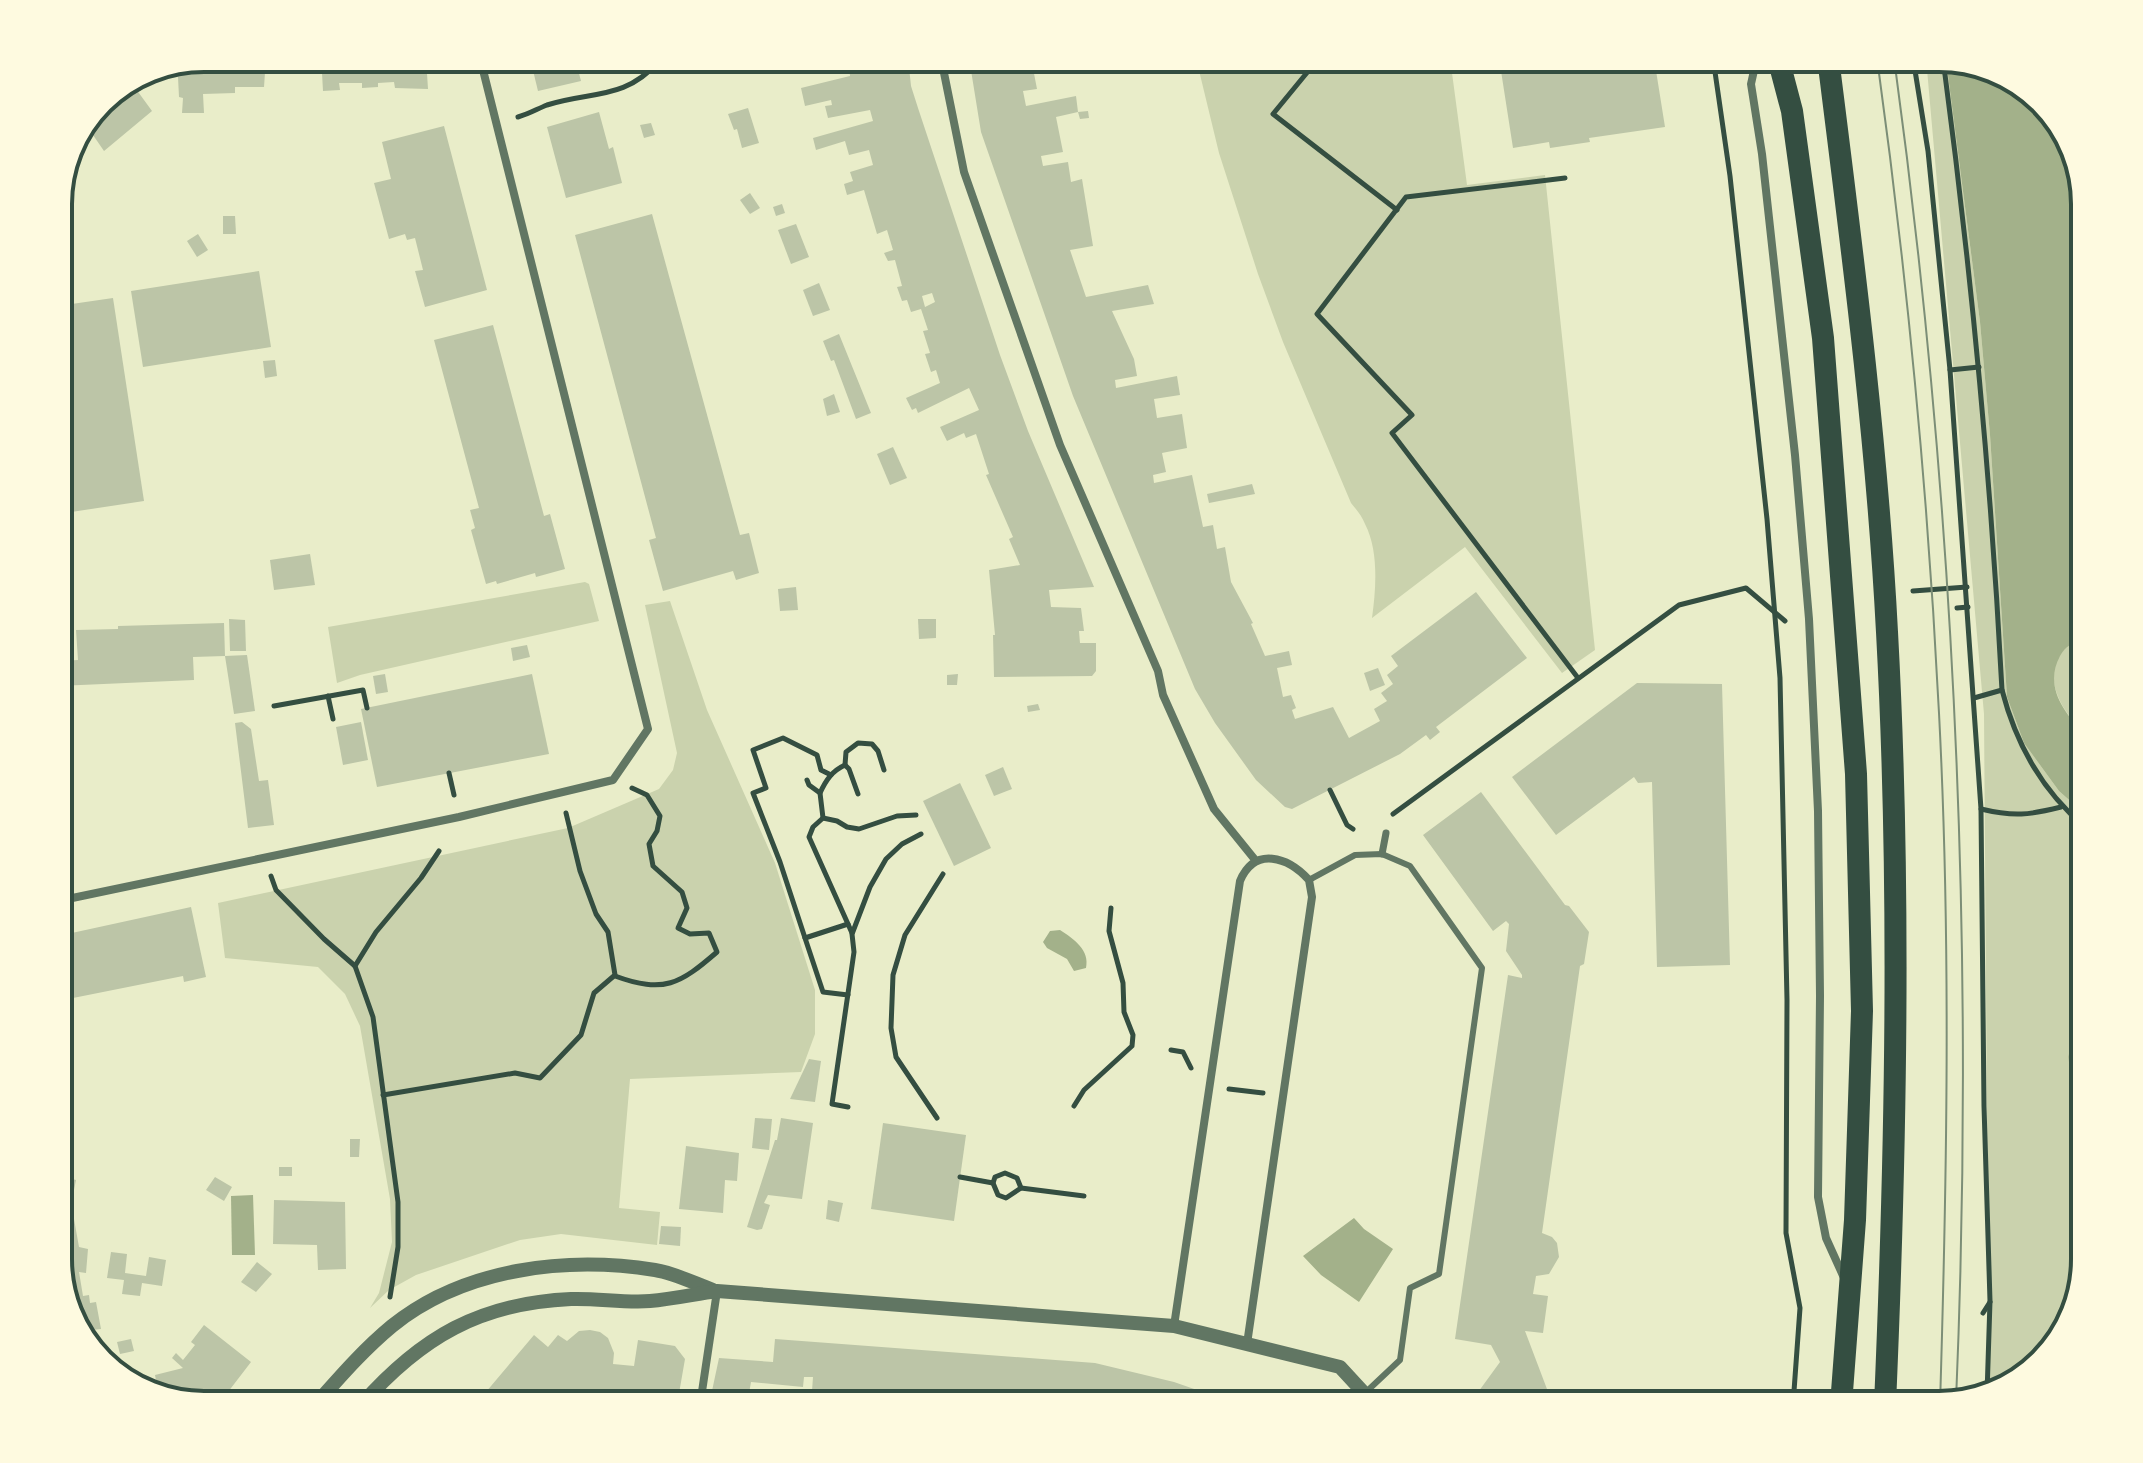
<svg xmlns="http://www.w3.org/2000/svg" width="2143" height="1463" font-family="Merriweather,serif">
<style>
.green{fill:#cad2ad}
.water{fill:#a3b18a}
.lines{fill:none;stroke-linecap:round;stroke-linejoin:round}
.stream{stroke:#a3b18a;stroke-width:11}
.building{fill:#bcc5a7;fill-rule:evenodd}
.path{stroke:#344e41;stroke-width:5}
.service{stroke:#617663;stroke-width:6}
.pedestrian{stroke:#617663;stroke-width:7}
.minor{stroke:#617663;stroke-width:8}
.tertiary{stroke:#617663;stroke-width:14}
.trunk{stroke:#344e41;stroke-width:22}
.tram{stroke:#7c8e77;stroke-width:2}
.rim{fill:none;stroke:#344e41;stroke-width:4}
</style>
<rect width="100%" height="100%" fill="#e9edc9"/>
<g class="green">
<path d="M1196 58H1450L1467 185 1545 175 1595 650 1562 673 1465 547 1372 618C1376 589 1379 551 1365 524 1362 516 1356 509 1351 503L1283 342 1258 274 1219 153Z"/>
<path d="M1926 58 1946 60 1980 322 1990 435 2007 697 2024 743 2059 791 2085 814V1260L2060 1341 2004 1390 1989 1393 1984 714Z"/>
<path d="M585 582 589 584 599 621 360 675 337 683 328 627Z"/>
<path d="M670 601 707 710 775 863 815 990V1034L801 1072 630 1079 619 1208 660 1212 657 1245 561 1234 520 1240 416 1275 389 1290 370 1308 379 1293 392 1242 390 1199 360 1026 345 994 318 967 225 958 218 903 568 828 659 789 673 770 677 753 645 605Z"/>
<path d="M2073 642 2085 643V733C2059 710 2036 668 2073 642Z"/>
</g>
<g class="water">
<path d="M1946 60 2021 83 2070 139 2085 203V643C2072 642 2067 645 2060 656 2044 685 2063 713 2085 733V814L2059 791 2024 743 2007 697 1990 435 1980 322Z"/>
<path d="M1060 930C1074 939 1090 950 1086 968L1074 971 1067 959 1047 948 1043 942 1050 931Z"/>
<path d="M253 1195 255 1255H232L231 1196Z"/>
<path d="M1354 1218 1364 1229 1393 1249 1359 1302 1321 1275 1303 1256Z"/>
</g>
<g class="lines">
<path class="stream" d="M2081 1272 2080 1225 2084 1184 2083 1145 2074 1057 2085 1001"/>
</g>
<g class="building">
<path d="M204 58H266L264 87H235V93L203 94 204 113H182L183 98 179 97 178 77 169 78 168 65Z"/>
<path d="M298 58H426L428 89 395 88 394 82 378 83V87L362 88V83H339L340 90 323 91 322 73 298 74Z"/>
<path d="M530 58H575L581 81 538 91Z"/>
<path d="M799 58H803L805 67 795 70 792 60Z"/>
<path d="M848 58H908L911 86 918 108 1000 355 1028 431 1094 587 1049 590 1051 607 1081 608 1084 631H1079L1080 643H1096V671L1092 676 994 677 993 635H995L989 570 1020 565 1009 539 1013 537 986 475 989 474 976 434 966 438 964 433 947 441 940 427 979 410 969 388 918 413 916 408 912 410 906 398 940 383 936 370 931 372 925 354 930 353 923 331 928 330 921 309 911 312 907 300 902 301 897 287 902 286 895 260 888 261 884 253 893 250 887 230 877 234 864 190 847 195 844 184 853 181 850 172 873 165 869 150 849 155 845 141 816 150 813 138 873 121 870 110 828 118 825 106 832 105 831 100 805 106 801 88 850 76ZM932 293 935 302 925 307 922 296Z"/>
<path d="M969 58H1031L1037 89 1023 91 1026 106 1076 96 1078 112 1056 117 1063 152 1041 156 1043 166 1068 162 1071 182 1082 179 1093 246 1070 250 1086 297 1148 285 1154 304 1112 311 1134 359 1137 376 1115 380 1116 388 1177 376 1180 395 1154 399 1157 418 1182 414 1187 448 1162 453 1166 472 1153 475 1154 483 1192 475 1203 527 1213 525 1217 549 1225 547 1231 582 1253 623 1251 624 1265 656 1289 651 1292 665 1277 668 1283 697 1291 695 1296 708 1292 710 1295 719 1333 707 1349 738 1380 721 1374 709 1387 701 1381 693 1393 684 1387 675 1398 666 1391 656 1476 592 1527 658 1436 727 1440 732 1430 740 1426 735 1400 754 1292 809 1285 807 1256 780 1215 723 1195 689 1073 396 981 132Z"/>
<path d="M1499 58H1654L1665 127 1589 138 1590 142 1550 148 1549 142 1513 148Z"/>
<path d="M134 78 140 86 136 89 152 111 104 151 93 135 82 143 101 100Z"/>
<path d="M748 108 759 143 742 148 737 129 734 130 728 114Z"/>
<path d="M1088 111 1089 118 1080 119 1078 112Z"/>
<path d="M599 112 609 149 613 147 622 183 566 198 547 127Z"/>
<path d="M651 123 655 135 644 138 640 125Z"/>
<path d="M444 126 487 290 425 307 415 271 423 270 415 238 407 240 405 234 389 239 374 183 391 179 382 142Z"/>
<path d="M750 193 760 208 750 214 740 200Z"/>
<path d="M782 204 785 213 776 216 773 207Z"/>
<path d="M652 214 740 535 749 533 759 573 736 580 733 571 663 591 649 540 656 538 575 235Z"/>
<path d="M223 216H235L236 234H223Z"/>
<path d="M796 224 809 257 791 264 778 230Z"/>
<path d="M198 234 208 250 197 257 187 241Z"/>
<path d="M259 271 271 347 143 367 131 291Z"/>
<path d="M819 283 830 310 813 316 803 290Z"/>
<path d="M113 298 144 501 58 514V306Z"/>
<path d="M493 325 544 516 550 514 565 569 536 577 535 573 497 584 496 581 486 584 471 530 475 528 470 510 479 508 434 340Z"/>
<path d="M839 334 871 413 856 419 834 360 831 361 823 341Z"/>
<path d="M275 360 277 376 265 378 263 361Z"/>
<path d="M834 394 840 412 827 416 823 399Z"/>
<path d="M893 447 907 478 890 485 877 454Z"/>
<path d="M1252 484 1255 494 1209 503 1207 494Z"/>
<path d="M310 554 315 585 274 590 270 560Z"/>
<path d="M796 587 798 610 780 611 778 589Z"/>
<path d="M229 619 245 620 246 651H230Z"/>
<path d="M918 619H936V638L919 639Z"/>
<path d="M224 623 225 656 193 657 194 680 58 686V661L78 660 76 630 118 629V626Z"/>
<path d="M527 645 530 657 513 661 511 648Z"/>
<path d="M247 655 255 711 234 714 225 656Z"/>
<path d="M1378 668 1385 685 1370 691 1364 673Z"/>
<path d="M385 674 388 692 376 694 373 676Z"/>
<path d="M532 674 549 754 377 787 361 709Z"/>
<path d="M958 674 957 685H947V675Z"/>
<path d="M1637 683 1722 684 1730 965 1657 967 1652 782 1638 783 1634 777 1556 835 1512 777Z"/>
<path d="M1038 704 1040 710 1028 712 1027 706Z"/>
<path d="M242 722 251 729 259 781 268 780 274 825 248 828 235 723Z"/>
<path d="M361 722 368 760 343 765 336 727Z"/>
<path d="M1003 767 1012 789 994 796 985 775Z"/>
<path d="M960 783 991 848 954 866 923 801Z"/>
<path d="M1481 792 1565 905 1569 906 1589 932 1584 964 1580 966 1542 1233 1552 1237 1557 1243 1559 1257 1549 1274 1536 1276 1533 1294 1548 1296 1543 1333 1525 1331 1550 1397 1556 1394 1555 1401 1571 1405H1455L1462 1389 1476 1395 1500 1362 1491 1345 1455 1339 1508 975 1522 978V975L1506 951 1509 924 1506 921 1493 931 1423 835Z"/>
<path d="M191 907 206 977 184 982 183 976 58 1001V936Z"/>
<path d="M809 1059 821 1061 815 1102 790 1099Z"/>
<path d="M755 1118 772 1119 769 1150 752 1148Z"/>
<path d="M781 1118 813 1123 802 1199 768 1195 764 1203 770 1205 762 1229 757 1230 747 1227 775 1140H777Z"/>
<path d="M70 1121V1141L58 1140V1122Z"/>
<path d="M883 1123 966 1135 954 1221 871 1209Z"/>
<path d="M350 1139H360L359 1157H350Z"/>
<path d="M686 1146 739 1153 737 1181 725 1180 723 1213 679 1209Z"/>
<rect x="279" y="1167" width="13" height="9"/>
<path d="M58 1175 76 1180 73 1195 58 1193Z"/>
<path d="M215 1177 232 1187 224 1201 206 1190Z"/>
<path d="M274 1200 345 1202 346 1269 318 1270 317 1245 273 1244Z"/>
<path d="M828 1200 843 1203 839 1222 826 1219Z"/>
<path d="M58 1203 62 1217 74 1219 79 1247 88 1249 86 1273 79 1272 83 1296 89 1295 90 1303 96 1302 101 1329 92 1330 96 1347 101 1346 104 1360 77 1332 58 1268Z"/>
<path d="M661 1226 681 1227 680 1246 659 1244Z"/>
<path d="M111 1252 127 1254 125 1273 146 1276 149 1257 166 1260 162 1286 142 1283 140 1296 122 1294 124 1280 107 1278Z"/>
<path d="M257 1262 272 1274 256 1292 241 1282Z"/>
<path d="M204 1325 251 1362 218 1405H204L158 1391 155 1375 183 1368 172 1358 176 1353 183 1360 195 1345 191 1342Z"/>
<path d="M590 1330 600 1332 608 1338 614 1353 613 1364 634 1366 638 1340 675 1346 685 1359 677 1405H475L534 1335 548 1347 558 1335 567 1341 579 1331Z"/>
<path d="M131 1339 134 1351 120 1354 117 1342Z"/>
<path d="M775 1339 1095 1363 1174 1382 1240 1405H811L813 1377H804L803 1387 751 1382 747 1405H709L719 1358 773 1362Z"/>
</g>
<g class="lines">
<g class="path">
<path d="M1319 58 1273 114 1397 210"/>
<path d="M1713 58 1730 176 1767 519 1780 678 1787 1000 1786 1233 1800 1308 1793 1405"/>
<path d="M1913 58 1928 151 1950 370 1981 809 1984 1106 1990 1301 1987 1394"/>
<path d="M1943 59C1971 269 1991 479 2002 690 2016 744 2042 791 2085 827"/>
<path d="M518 117C529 114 537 109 547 105 591 91 625 100 658 62V58"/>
<path d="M1565 178 1406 197 1317 314 1412 415 1392 433 1578 678"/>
<path d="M1950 370 1979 367"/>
<path d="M1913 591 1967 587"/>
<path d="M1957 608 1968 607"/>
<path d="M328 696 333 719"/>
<path d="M1974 698 2002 690"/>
<path d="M274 706 363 690 367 708"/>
<path d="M845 765 846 752 858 743 872 744 878 751 884 770"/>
<path d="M449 773 454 795"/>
<path d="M807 780 809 785 820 793 823 818"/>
<path d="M1330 790 1347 825 1353 829"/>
<path d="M820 793C826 780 832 771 845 765L849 769 858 794"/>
<path d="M1981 809C2014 817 2029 815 2061 807"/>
<path d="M1393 814 1679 605 1746 588 1785 621"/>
<path d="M271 876 276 890 324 939 355 966 373 1017 398 1202V1247L390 1297"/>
<path d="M848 924 805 938 823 992 848 995"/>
<path d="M852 933 809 837 813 827 823 818 837 821 847 827 859 829 897 816 916 815"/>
<path d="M805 938 780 862 753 793 766 788 753 750 783 738 817 755 821 770 831 775"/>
<path d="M355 966 376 932 421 878 439 851"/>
<path d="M615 976C664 994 680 984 717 952L709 933 690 934 678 928 687 908 682 892 653 866 649 844 657 831 660 816 647 795 632 788"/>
<path d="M1171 1050 1183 1052 1191 1068"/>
<path d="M1229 1089 1263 1093"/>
<path d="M383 1095 515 1073 540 1078 581 1035 594 993 615 975 608 932 596 914 580 871 566 813"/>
<path d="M1074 1106 1084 1090 1132 1046 1133 1035 1124 1012 1123 983 1109 931 1111 908"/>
<path d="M848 1107 832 1104 854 952 852 934 870 887 886 859 902 844 921 834"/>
<path d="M937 1118 896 1057 891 1028 893 975 905 935 943 874"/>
<path d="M960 1177 993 1183 995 1177 1005 1173 1017 1178 1021 1188 1084 1196"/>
<path d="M993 1183 998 1195 1006 1198 1021 1188"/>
<path d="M1983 1313 1990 1302"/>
<path d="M1979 1387 2013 1382"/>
</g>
<path class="service" d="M1309 880 1355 855 1382 854 1410 866 1482 968 1439 1274 1410 1288 1400 1360 1365 1393"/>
<path class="pedestrian" d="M1382 854 1386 833"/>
<g class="minor">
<path d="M941 58 964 172 1060 445 1158 671 1163 695 1214 809 1256 861"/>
<path d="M1760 58 1755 66 1751 84 1762 154 1795 455 1809 619 1818 811 1820 996 1818 1197 1826 1238 1845 1280"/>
<path d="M58 901 459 817 613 780 648 729 480 58"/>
<path d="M1174 1326 1240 881C1255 846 1288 857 1309 880L1312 897 1247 1344"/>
<path d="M700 1405 717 1291"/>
</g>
<g class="tertiary">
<path d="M315 1405C339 1378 363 1350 392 1326 464 1268 566 1256 655 1270 674 1273 694 1283 713 1290"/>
<path d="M361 1405C421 1337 480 1303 571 1299 597 1298 624 1303 650 1301 673 1299 695 1294 717 1291L1174 1326 1340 1367 1375 1405"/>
</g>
<g class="trunk">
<path d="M1778 58 1792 111 1823 338 1856 774 1862 1011 1855 1220 1841 1405"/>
<path d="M1828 58C1852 249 1877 440 1887 632 1901 889 1896 1147 1885 1405"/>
</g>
<g class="tram">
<path d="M1877 58C1907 275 1928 494 1939 713 1951 944 1947 1174 1940 1405"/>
<path d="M1894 58C1955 503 1975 952 1956 1401"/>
</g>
</g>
<path d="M0 0H2143V1463H0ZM204 72H1939A132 132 0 0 1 2071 204V1259A132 132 0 0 1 1939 1391H204A132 132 0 0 1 72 1259V204A132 132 0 0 1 204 72Z" fill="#fefae0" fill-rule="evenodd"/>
<path class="rim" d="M204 72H1939A132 132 0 0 1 2071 204V1259A132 132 0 0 1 1939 1391H204A132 132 0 0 1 72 1259V204A132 132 0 0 1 204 72Z"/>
</svg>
